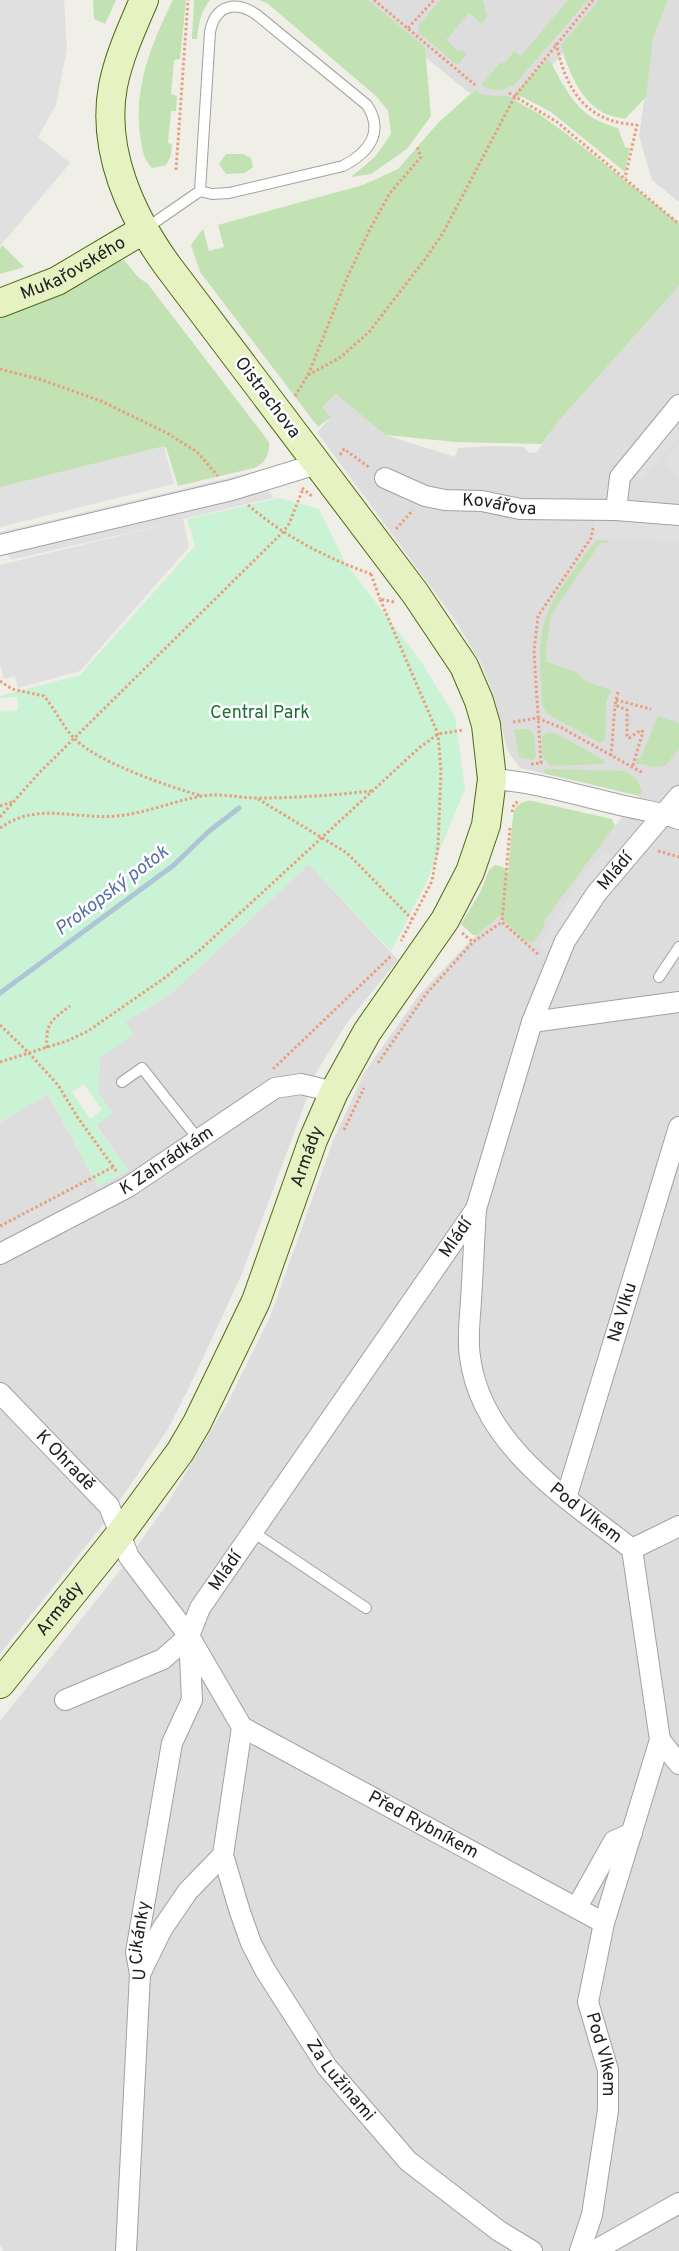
<svg xmlns="http://www.w3.org/2000/svg" width="679" height="2251" font-family="Overpass,sans-serif">
<style>
.residential{fill:#dedddd}
.grass{fill:#c2e2b4}
.park{fill:#caf3d6;fill-rule:evenodd}
.parking{fill:#e0e0e0}
.lines{fill:none;stroke-linecap:round;stroke-linejoin:round}
.stream{stroke:#adc5d7;stroke-width:5}
.lane-casing{stroke:#a1a1a1;stroke-width:12}
.street-casing{stroke:#a1a1a1;stroke-width:22}
.secondary-casing{stroke:#506a13;stroke-width:30}
.path{stroke:#e99f7f;stroke-width:3;stroke-dasharray:2.5 2.5;stroke-linecap:butt}
.lane{stroke:#fff;stroke-width:10}
.street{stroke:#fff;stroke-width:20}
.secondary{stroke:#e6f2c2;stroke-width:28}
.labels{text-anchor:middle;dominant-baseline:central;stroke-width:5;stroke-linejoin:round;paint-order:stroke}
.street-label{font-size:18px;fill:#202020;stroke:#fff}
.park-label{font-size:18px;fill:#1a7233;stroke:#fff}
.water-label{font-size:19px;font-style:italic;fill:#586fa4;stroke:#fff}
</style>
<rect width="100%" height="100%" fill="#efeee7"/>
<g class="residential">
<path d="M355 0H610L533 87 510 106 489 102 468 92Z"/>
<path d="M668 0H679V202L652 180 639 136 653 38Z"/>
<path d="M679 286V2251H3L0 2245V1721L122 1568 169 1501 228 1402 270 1317 333 1141 364 1073 419 995 467 944 497 917 499 915 524 940 544 921 615 826 640 796 520 768 508 752 494 697 482 665 455 620 317 432 331 417 322 407 336 394 385 435 455 457 458 448 495 446 524 447 529 453 537 452 557 423Z"/>
<path d="M309 864 398 960 349 1020 317 1071 241 1276 196 1373 168 1429 106 1521 0 1654V1122L48 1094 98 1187 128 1170 96 1125 112 1113 98 1093 100 1058 133 1034 125 1022 173 992Z"/>
</g>
<g class="grass">
<path d="M93 0H116L105 24 94 19Z"/>
<path d="M173 0H186L180 59 174 60 171 94 177 96 176 111H171L168 143 172 144 171 155 166 165 152 168C144 160 143 152 141 141 132 91 151 44 173 0Z"/>
<path d="M194 0H210C201 11 198 25 197 39H192Z"/>
<path d="M259 0H368L425 47 431 116 407 149 371 174 351 177 375 157 391 134 388 111 377 97 267 3Z"/>
<path d="M440 0H483L487 17 482 24 469 13 446 40 458 51 461 49 467 54 459 63H455L419 33V25Z"/>
<path d="M568 0H588L515 84C503 91 494 93 481 85L501 62 504 64 514 51 521 56Z"/>
<path d="M599 0H668L653 38 646 97 625 119C618 117 608 116 602 112 579 98 568 70 561 45Z"/>
<path d="M548 59C555 68 558 77 564 86 579 111 591 120 618 128L625 147 630 148 625 172 551 112 515 93Z"/>
<path d="M475 90 483 95 507 96 539 114 564 132 679 223V286L557 423 542 444 456 442 385 435 336 394 322 407 331 417 318 427 200 272 191 245 203 229 209 251 224 247 218 225 363 185 398 169 438 123Z"/>
<path d="M226 154H243L251 158 253 167 245 173 226 174 219 164Z"/>
<path d="M2 245 24 267 0 274V248Z"/>
<path d="M124 260 139 278 147 283 269 442C270 455 265 463 254 468L178 486 166 447 0 488V318L67 291 113 264Z"/>
<path d="M608 540 607 543H600L551 615 546 649 547 662 576 672 587 682 611 690 606 702 605 740 600 743 549 715 544 709 542 702C541 672 536 637 549 609 559 587 578 565 592 545L596 541Z"/>
<path d="M658 716 679 723V748L666 765 655 767 635 763 637 758 640 759Z"/>
<path d="M514 729H528L534 734 536 756 533 760 519 757Z"/>
<path d="M548 732 555 733 604 760 605 762 603 764 550 766 542 756V736Z"/>
<path d="M545 769 624 771 636 778 642 790 640 796 543 773Z"/>
<path d="M532 801 612 819 615 826 544 921 545 925 536 940 531 943 524 940 499 916 477 935H473L461 924 481 891 489 870 495 865 503 867 508 873C510 860 511 818 515 809 518 804 525 800 532 801Z"/>
</g>
<path class="park" d="M280 498 319 509 345 562 422 663 455 717 465 789 426 883 391 951 309 864 173 992 125 1022 134 1034 100 1058 98 1093 113 1113 96 1126 129 1170 98 1187 48 1094 0 1122V712L18 710 17 697 0 698V696L80 675 195 546 187 519ZM84 1084 102 1110 90 1119 72 1092Z"/>
<g class="parking">
<path d="M0 0H64L67 49 56 105 38 137 70 163 0 246Z"/>
<path d="M672 424 679 430V437L642 481 632 472Z"/>
<path d="M679 444V478L662 464Z"/>
<path d="M164 446 174 484 0 527V487Z"/>
<path d="M253 472 264 481 273 498 183 519 189 547 80 671 18 688 15 676 4 679 0 665V565L175 522 11 560 0 545V532Z"/>
<path d="M596 510 679 515V543L591 538Z"/>
<path d="M604 849 616 858 550 951 539 946 573 888Z"/>
<path d="M82 1185 89 1198 0 1245V1228Z"/>
</g>
<g class="lines">
<path class="stream" d="M0 993 174 865 208 832 239 808"/>
<defs>
<g id="lane">
<path d="M145 229 200 191 212 194 229 193 343 166C368 153 385 133 367 105L257 15C236 0 215 5 210 32L200 191"/>
<path d="M659 977 679 947"/>
<path d="M122 1082 142 1068 199 1140"/>
<path d="M253 1532 366 1608"/>
</g>
<g id="street">
<path id="s1" d="M385 478 425 496 445 500 482 501 520 509 616 510 679 515"/>
<path d="M616 510 620 477 679 405"/>
<path d="M0 545 232 490 317 464"/>
<path d="M492 779C536 782 577 795 620 805 640 810 660 812 679 819"/>
<path d="M532 1022 679 1002"/>
<path id="s2" d="M476 1209C474 1239 473 1270 471 1300 470 1319 467 1338 470 1357 481 1445 568 1499 632 1549L660 1740 604 1923 588 2002 608 2070V2110L592 2215 580 2251"/>
<path id="s3" d="M0 1254 128 1187 275 1088 301 1084 334 1092"/>
<path id="s4" d="M0 1393 109 1506 129 1557 189 1636 242 1727"/>
<path id="s5" d="M566 1498 679 1127"/>
<path d="M632 1549 679 1526"/>
<path id="s6" d="M65 1700 163 1659 189 1636 200 1608 476 1209 532 1022 565 941 596 894 679 796"/>
<path id="s7" d="M242 1727 223 1855 240 1912 251 1943 265 1970 327 2067 408 2161 499 2231 532 2251"/>
<path id="s8" d="M242 1727 604 1923"/>
<path d="M660 1740 679 1764"/>
<path d="M577 1907 614 1841 632 1833"/>
<path d="M140 1974 162 1929 188 1891 223 1855"/>
<path id="s9" d="M126 2251 140 1974 136 1952 172 1743 192 1700 189 1636"/>
<path d="M594 2251 679 2203"/>
</g>
<g id="secondary">
<path id="s10" d="M0 303 57 281 143 230"/>
<path id="s11" d="M0 1684 120 1534 180 1452 197 1423 256 1301 313 1140 334 1092 367 1032 445 920 470 872 486 825 492 779 486 725 479 701 464 666 415 593 167 265C131 215 101 150 113 86 119 56 132 28 144 0"/>
</g>
</defs>
<use href="#lane" class="lane-casing"/>
<use href="#street" class="street-casing"/>
<use href="#secondary" class="secondary-casing"/>
<g class="path">
<path d="M374 0 475 85"/>
<path d="M408 28 434 0"/>
<path d="M556 43C563 75 575 108 610 120 618 123 628 124 637 125L625 178"/>
<path d="M509 93 557 122 679 224"/>
<path d="M176 170 188 0"/>
<path d="M0 369 39 379 101 401 167 433 197 452 218 476"/>
<path d="M308 375 341 357 369 332 426 258 443 233 515 96 593 0"/>
<path d="M295 396 308 375 347 278 369 231 390 193 421 157 417 146"/>
<path d="M340 455 344 449 370 468"/>
<path d="M302 488 313 497"/>
<path d="M248 505C284 536 326 558 371 574"/>
<path d="M396 529 413 510"/>
<path d="M371 574 380 599"/>
<path d="M394 602 380 599 438 734 441 771 438 847 432 881 401 941"/>
<path d="M0 681 12 689 44 696C55 709 64 729 76 740 99 763 170 787 202 796"/>
<path d="M618 692 615 705 627 710V736L629 738 641 730 643 732 632 768"/>
<path d="M616 700 651 709"/>
<path d="M513 722 537 718 562 728 643 773"/>
<path d="M611 756 615 705"/>
<path d="M531 764 541 763 534 651 538 616 591 538 593 528"/>
<path d="M258 799 347 853 413 920"/>
<path d="M0 806 12 802"/>
<path d="M512 812 514 804 519 801"/>
<path d="M0 817 38 774 283 532 289 524 303 489"/>
<path d="M0 828C38 801 75 820 117 816 147 813 173 801 202 796 222 793 239 798 259 798 296 798 335 795 372 791"/>
<path d="M510 828 502 922 539 955"/>
<path d="M658 851 679 857"/>
<path d="M462 933 473 942"/>
<path d="M0 1025 29 1053 58 1085 78 1118 117 1172"/>
<path d="M47 1048C45 1023 52 1020 70 1006"/>
<path d="M0 1062 67 1041 88 1031 163 979 200 950 419 748 438 734 463 730"/>
<path d="M378 1063 426 994 473 942 502 922"/>
<path d="M273 1069 391 956"/>
<path d="M344 1130 364 1088"/>
<path d="M0 1226 113 1167"/>
</g>
<use href="#lane" class="lane"/>
<use href="#street" class="street"/>
<use href="#secondary" class="secondary"/>
</g>
<g class="labels">
<g class="street-label">
<text stroke="none"><textPath href="#s10" startOffset="81">Mukařovského</textPath></text>
<text transform="translate(267 398) rotate(53)">Oistrachova</text>
<text stroke="none"><textPath href="#s1" startOffset="119">Kovářova</textPath></text>
<text stroke="none"><textPath href="#s6" startOffset="1025">Mládí</textPath></text>
<text stroke="none"><textPath href="#s11" startOffset="616">Armády</textPath></text>
<text stroke="none"><textPath href="#s3" startOffset="191">K Zahrádkám</textPath></text>
<text stroke="none"><textPath href="#s6" startOffset="621">Mládí</textPath></text>
<text stroke="none"><textPath href="#s5" startOffset="194">Na Vlku</textPath></text>
<text stroke="none"><textPath href="#s4" startOffset="94">K Ohradě</textPath></text>
<text stroke="none"><textPath href="#s2" startOffset="348">Pod Vlkem</textPath></text>
<text stroke="none"><textPath href="#s6" startOffset="216">Mládí</textPath></text>
<text stroke="none"><textPath href="#s11" startOffset="96">Armády</textPath></text>
<text stroke="none"><textPath href="#s8" startOffset="206">Před Rybníkem</textPath></text>
<text stroke="none"><textPath href="#s9" startOffset="311">U Cikánky</textPath></text>
<text stroke="none"><textPath href="#s2" startOffset="926">Pod Vlkem</textPath></text>
<text stroke="none"><textPath href="#s7" startOffset="386">Za Lužinami</textPath></text>
</g>
<g class="park-label">
<text x="260" y="713">Central Park</text>
</g>
<g class="water-label">
<text transform="translate(112 891) rotate(-37)">Prokopský potok</text>
</g>
</g>
</svg>
